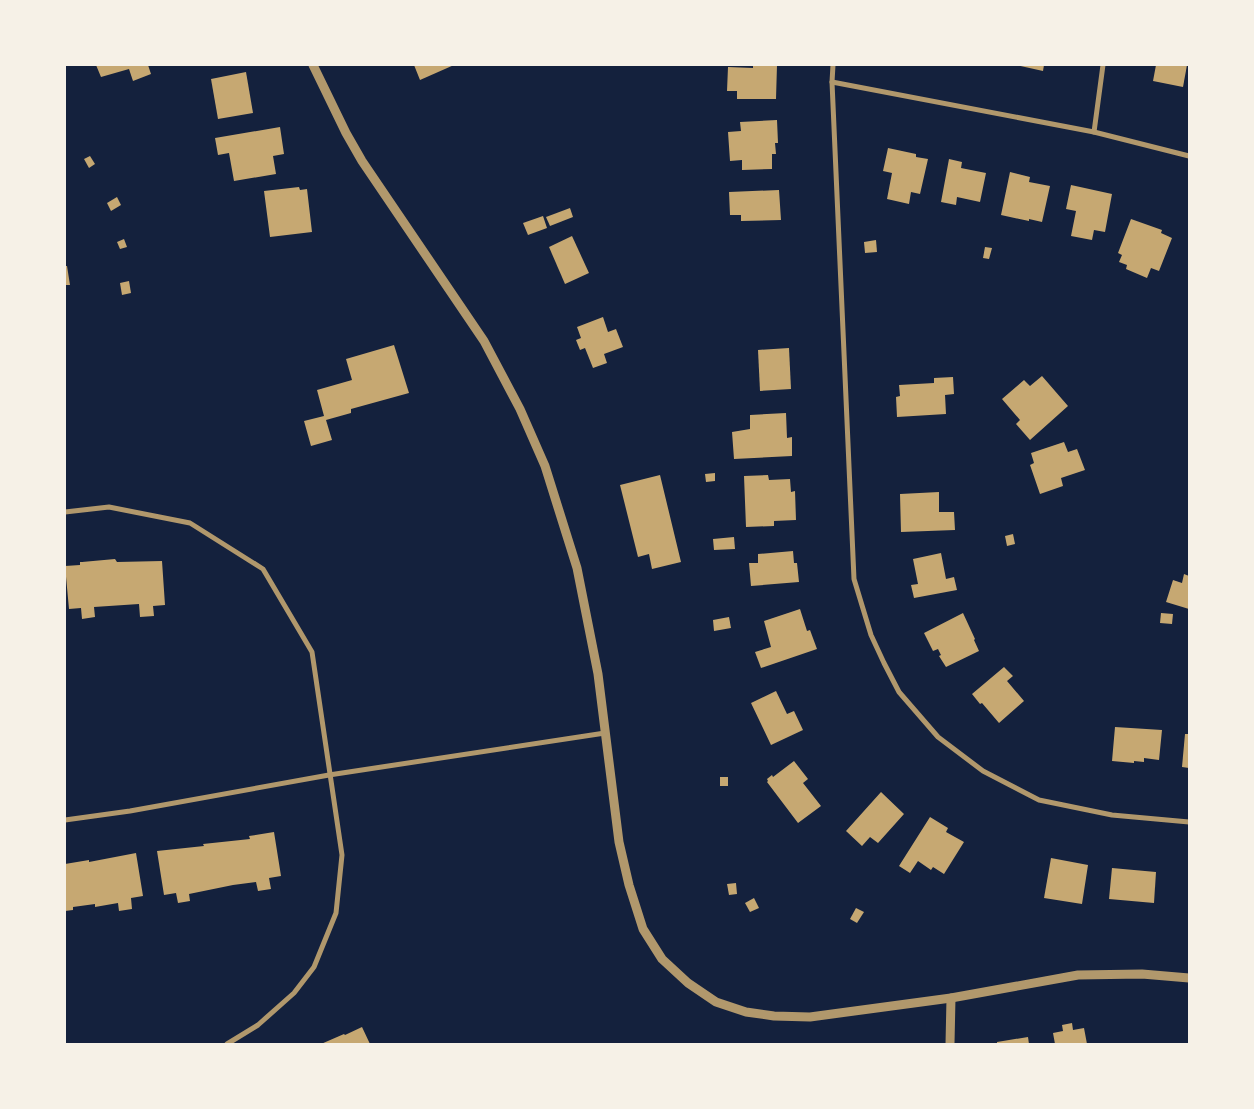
<svg xmlns="http://www.w3.org/2000/svg" width="1254" height="1109" font-family="Quicksand,sans-serif">
<style>
.building{fill:#c6a872}
.lines{fill:none;stroke-linecap:round;stroke-linejoin:round}
.minor{stroke:#b1986c;stroke-width:5}
.tertiary{stroke:#b1986c;stroke-width:9}
</style>
<rect width="100%" height="100%" fill="#14213d"/>
<g class="building">
<path d="M96 65H148L151 74 133 81 129 69 101 77Z"/>
<path d="M414 65H454L420 80Z"/>
<path d="M753 65H777L776 99H737V91H727L728 67 753 68Z"/>
<path d="M1016 65H1044L1043 71Z"/>
<path d="M1156 65H1187L1183 87 1153 81Z"/>
<path d="M246 72 253 113 218 119 211 79Z"/>
<path d="M777 120 778 143H775L776 154H772V169L742 170V160L730 161 728 132 741 131 740 122Z"/>
<path d="M280 127 284 154 273 156 276 174 234 181 229 153 218 155 215 138Z"/>
<path d="M888 148 916 154V157L928 159 920 194 911 192 909 204 887 199 892 173 883 171Z"/>
<path d="M90 156 95 164 89 168 84 159Z"/>
<path d="M949 159 962 162 961 168 986 173 980 202 957 197 956 205 941 202Z"/>
<path d="M1010 172 1030 177 1029 182 1050 186 1042 222 1029 219V221L1001 215Z"/>
<path d="M1071 185 1112 194 1105 232 1094 230 1092 240 1071 236 1076 211 1066 209Z"/>
<path d="M299 187 300 190 307 189 312 232 270 237 264 191Z"/>
<path d="M779 190 781 220 741 221V215H730L729 192Z"/>
<path d="M117 197 121 205 111 211 107 203Z"/>
<path d="M570 208 573 217 550 226 546 217Z"/>
<path d="M543 216 547 228 528 235 523 223Z"/>
<path d="M1131 219 1162 230 1161 233 1172 238 1159 271 1151 268 1147 278 1126 269 1127 265 1119 262 1122 255 1118 253Z"/>
<path d="M572 236 589 273 565 284 549 247Z"/>
<path d="M124 239 127 247 120 249 117 242Z"/>
<path d="M876 240 877 252 865 253 864 242Z"/>
<path d="M985 247 992 248 989 259 983 258Z"/>
<path d="M65 266H67L70 285H65Z"/>
<path d="M129 281 131 293 122 295 120 283Z"/>
<path d="M603 317 608 332 616 329 623 347 604 354 607 363 593 368 585 348 580 350 576 340 581 338 577 327Z"/>
<path d="M394 345 409 393 351 409V413L326 420 332 440 311 446 304 421 324 416 317 390 352 380 346 359Z"/>
<path d="M789 348 791 389 760 391 758 350Z"/>
<path d="M1042 376 1068 406 1030 440 1016 424 1020 420 1002 399 1024 380 1030 386Z"/>
<path d="M953 377 954 394 945 395 946 414 897 417 896 397 900 396 899 385 934 383V378Z"/>
<path d="M786 413 787 438 792 437V456L734 459 732 432 750 429V415Z"/>
<path d="M1064 442 1068 452 1077 449 1085 470 1061 478 1063 486 1040 494 1030 465 1034 463 1031 453Z"/>
<path d="M715 473V481L706 482 705 474Z"/>
<path d="M660 475 681 562 652 569 649 554 638 557 620 485Z"/>
<path d="M768 475 769 480 790 479 791 492 795 491 796 520 774 521V526L746 527 744 476Z"/>
<path d="M939 492V512H954L955 530 901 532 900 494Z"/>
<path d="M1013 534 1015 544 1007 546 1005 536Z"/>
<path d="M734 537 735 549 714 550 713 539Z"/>
<path d="M793 551 794 563H797L799 582 751 586 749 563H758V554Z"/>
<path d="M941 553 946 579 954 577 957 590 914 598 911 585 918 584 913 559Z"/>
<path d="M115 559 117 562 162 561 165 605 153 606 154 616 140 617 139 604 94 607 95 617 82 619 81 608 69 609 65 566 80 565V562H82Z"/>
<path d="M1184 574 1189 576V609L1166 602 1173 580 1182 583Z"/>
<path d="M800 609 807 631 810 630 817 649 761 668 755 652 771 647 764 621Z"/>
<path d="M963 613 975 639 974 640 979 651 946 667 939 656 941 655 938 649 933 651 924 633Z"/>
<path d="M1161 613 1173 614 1172 624 1160 623Z"/>
<path d="M729 617 731 628 714 631 713 620Z"/>
<path d="M1004 667 1013 676 1007 681 1024 701 999 723 982 703 980 704 972 694Z"/>
<path d="M776 691 787 714 794 711 803 730 771 745 751 703Z"/>
<path d="M1115 727 1162 730 1159 760 1144 758V762L1134 761V763L1112 761Z"/>
<path d="M1185 734H1189V768L1182 767Z"/>
<path d="M794 761 808 779 803 783 821 806 798 823 767 782 768 781 767 779 772 775 773 777Z"/>
<rect x="720" y="777" width="8" height="9"/>
<path d="M881 792 904 814 878 843 870 837 862 846 846 831Z"/>
<path d="M930 817 948 828 946 832 964 842 944 874 933 867 931 870 918 861 910 873 899 866Z"/>
<path d="M274 832 281 876 269 878 271 889 258 891 256 882 233 885 189 894 190 901 178 903 176 893 164 895 157 851 204 846 203 844 250 839 249 836Z"/>
<path d="M136 853 143 896 131 898 132 909 119 911 118 903 95 907V904L73 907V910L65 911V864L89 860V862Z"/>
<path d="M1051 858 1088 865 1082 904 1044 898Z"/>
<path d="M1112 868 1156 872 1154 903 1109 899Z"/>
<path d="M736 883 737 894 729 895 727 884Z"/>
<path d="M754 898 759 908 750 912 745 903Z"/>
<path d="M856 908 864 912 857 923 850 919Z"/>
<path d="M1072 1023 1073 1030 1084 1028 1087 1044H1055L1053 1033 1063 1031 1062 1025Z"/>
<path d="M362 1027 370 1044H321L344 1034 345 1035Z"/>
<path d="M1028 1037 1029 1044H997V1042Z"/>
</g>
<g class="lines">
<g class="minor">
<path d="M833 65 832 82 854 579 871 635 884 663 899 692 938 737 983 771 1039 800 1112 815 1189 822"/>
<path d="M832 82 1094 132 1189 156"/>
<path d="M1094 132 1103 65"/>
<path d="M65 512 109 507 190 523 263 569 312 652 342 855 336 913 314 967 294 993 258 1025 227 1044"/>
<path d="M65 820 130 811 329 775 605 733"/>
</g>
<g class="tertiary">
<path d="M313 65 346 133 362 161 484 341 520 409 545 466 577 568 598 674 619 842 629 885 643 929 662 959 688 983 716 1002 746 1012 774 1016 810 1017 951 998 1078 975 1142 974 1189 978"/>
<path d="M950 1044 951 998"/>
</g>
</g>
<rect width="1254" height="1109" fill="none" stroke="#f6f1e7" stroke-width="132"/>
</svg>
